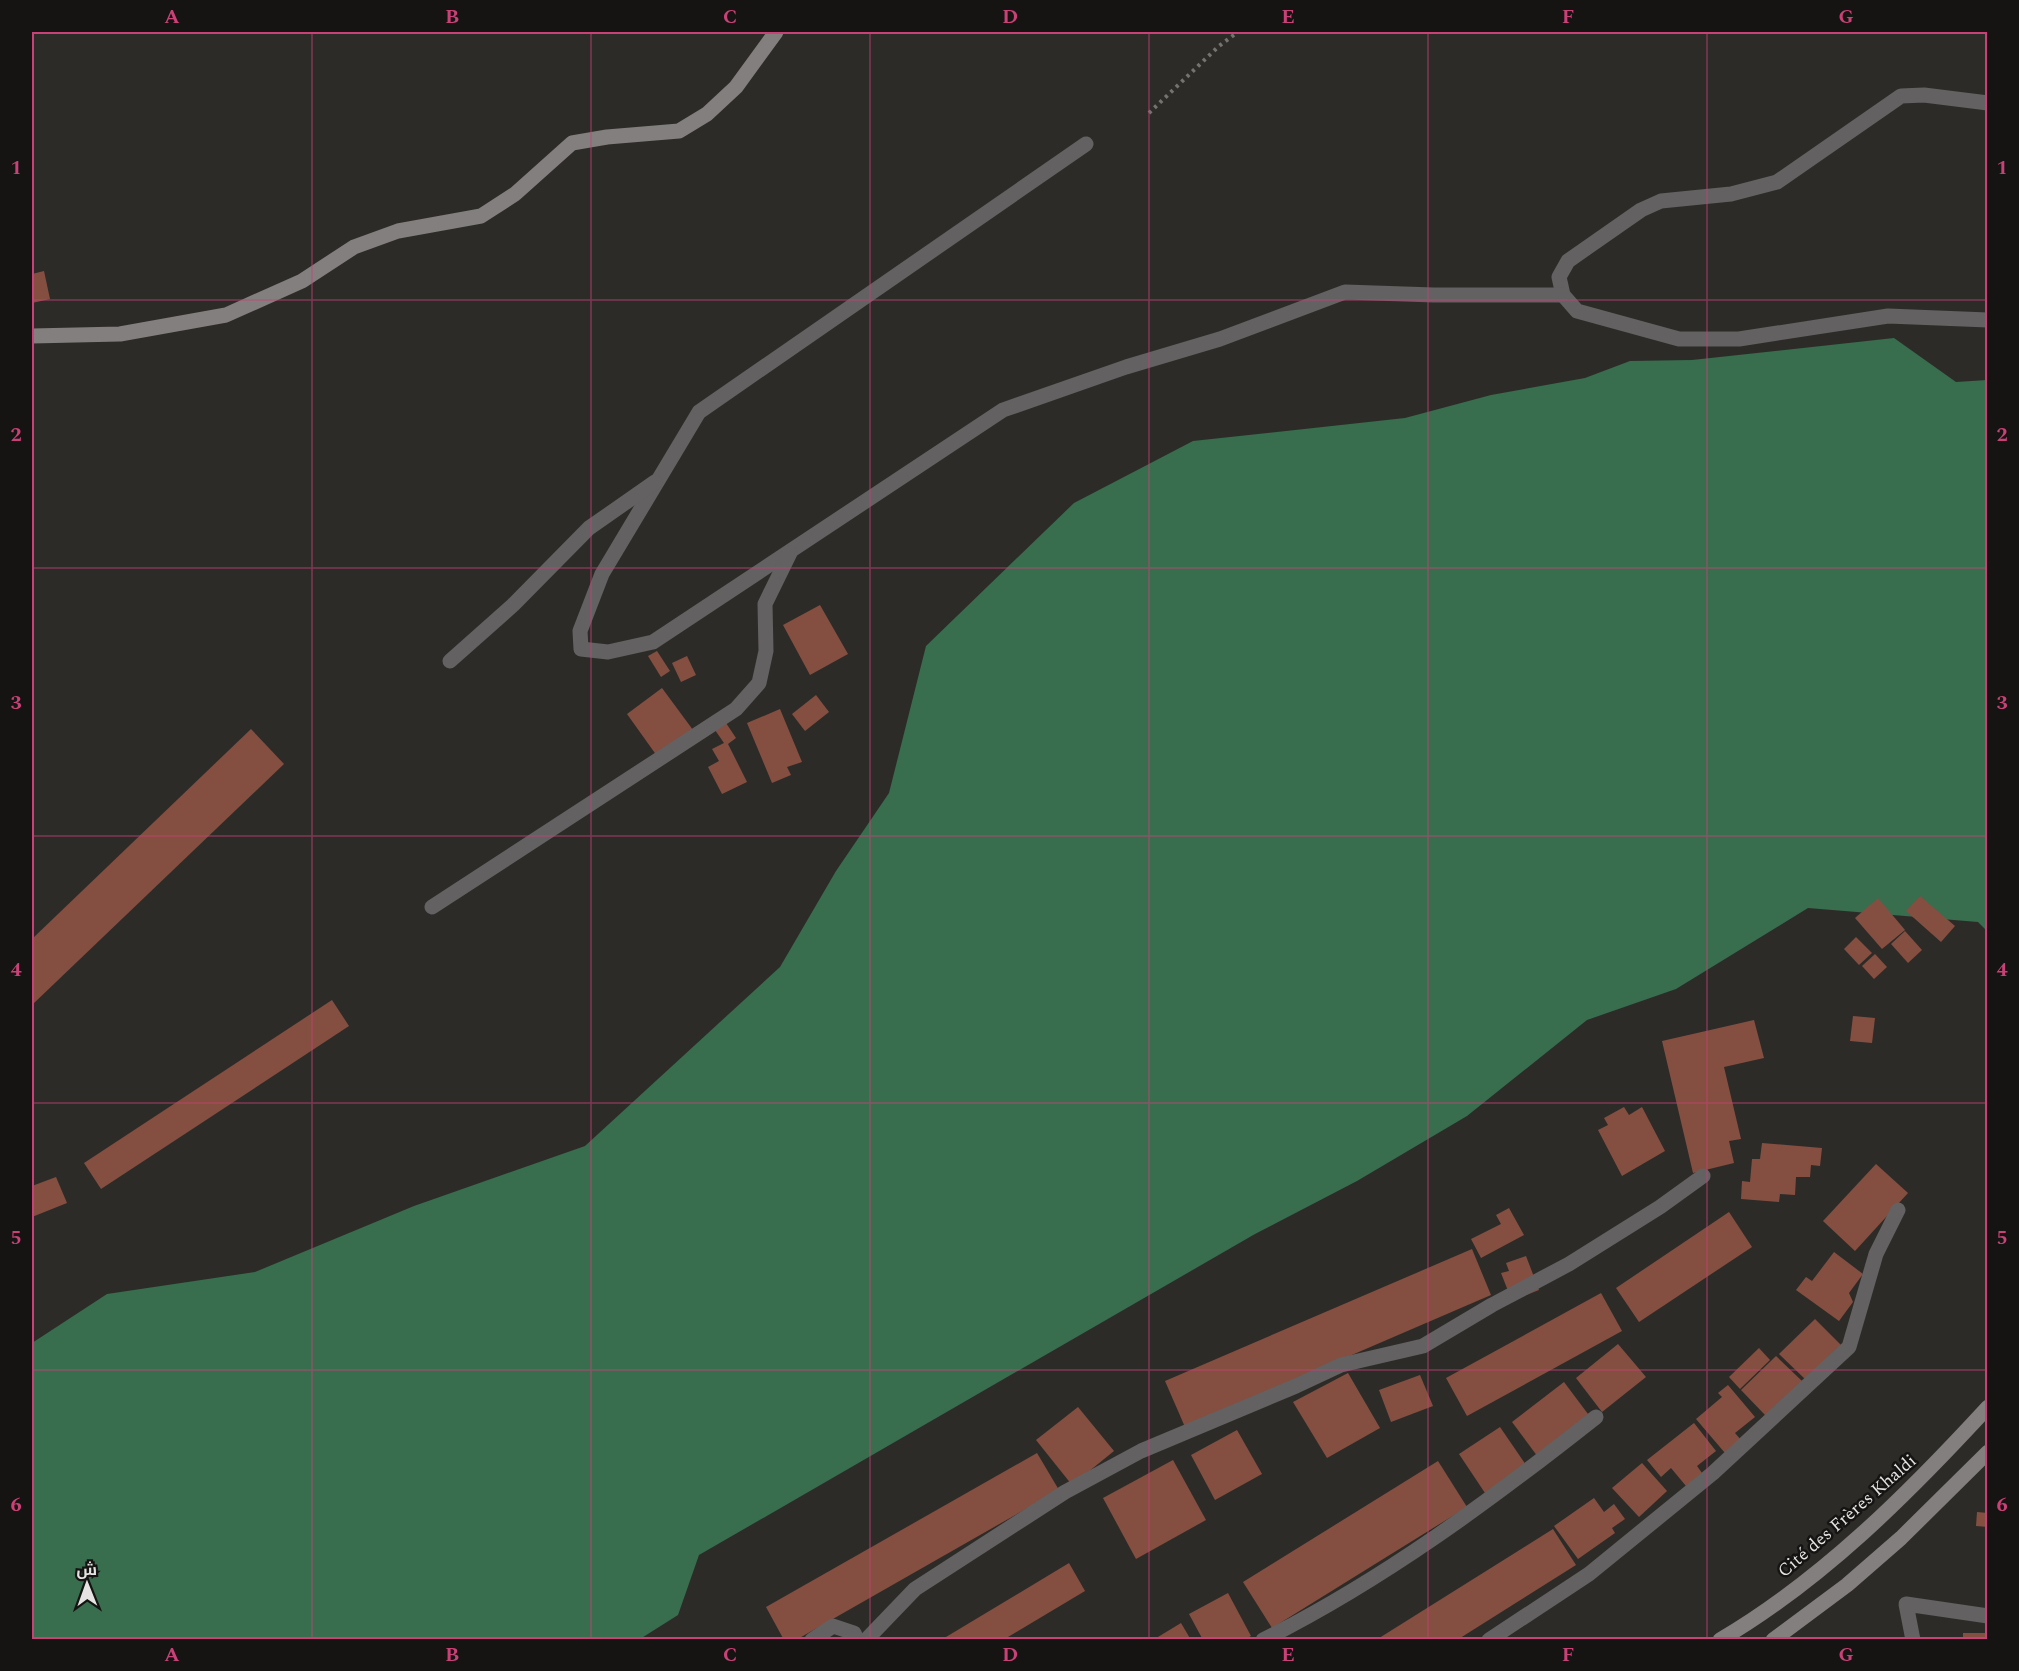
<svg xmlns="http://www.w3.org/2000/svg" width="2019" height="1671" font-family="Spectral,Cairo,serif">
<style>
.forest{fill:#386d4e}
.building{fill:#844f41}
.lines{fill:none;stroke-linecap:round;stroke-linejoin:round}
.path{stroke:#747370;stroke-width:4;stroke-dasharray:3 4.5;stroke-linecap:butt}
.minor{stroke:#636161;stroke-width:15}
.secondary{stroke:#827f7e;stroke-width:15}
.grid{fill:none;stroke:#c94176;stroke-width:1.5;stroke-opacity:0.55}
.labels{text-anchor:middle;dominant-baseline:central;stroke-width:5;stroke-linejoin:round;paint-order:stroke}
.street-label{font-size:18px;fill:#e5e4e2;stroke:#151413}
.neatline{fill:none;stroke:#c94176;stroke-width:2}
.grid-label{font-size:20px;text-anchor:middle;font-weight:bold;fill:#c94176}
</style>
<rect width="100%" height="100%" fill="#2d2b28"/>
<path class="forest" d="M1894 338 1956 382 1987 380V931L1978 922 1808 908 1676 989 1587 1020 1467 1116 1357 1181 1255 1234 699 1555 678 1615 640 1639 32 1638V1343L107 1294 255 1272 414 1206 585 1146 780 967 836 871 889 793 926 646 1074 503 1193 441 1405 418 1491 395 1585 378 1630 361 1692 360Z"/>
<g class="building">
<path d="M44 271 50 299 32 303V274Z"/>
<path d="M820 605 848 654 810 675 783 625Z"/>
<path d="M657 651 670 671 661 677 648 656Z"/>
<path d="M687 656 696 675 681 682 672 663Z"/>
<path d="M662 688 693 730 657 756 627 714Z"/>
<path d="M816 695 829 712 805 731 792 714Z"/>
<path d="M780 709 802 762 787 767 791 775 772 783 747 723Z"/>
<path d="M726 723 736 738 728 744 747 782 722 794 708 767 719 761 712 749 724 743 715 730Z"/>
<path d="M251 729 284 764 33 1004 32 1002V939Z"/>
<path d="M1920 896 1955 926 1941 942 1906 911Z"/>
<path d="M1878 898 1905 930 1882 949 1855 918Z"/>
<path d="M1905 931 1922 950 1908 963 1891 944Z"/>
<path d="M1856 937 1872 953 1859 965 1844 949Z"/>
<path d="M1875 954 1887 967 1874 979 1862 966Z"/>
<path d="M332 1000 349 1026 101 1189 84 1163Z"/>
<path d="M1853 1016 1875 1018 1872 1043 1850 1041Z"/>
<path d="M1754 1020 1764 1058 1724 1067 1741 1139 1729 1141 1734 1163 1693 1173 1662 1041Z"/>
<path d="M1624 1107 1629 1115 1642 1107 1665 1151 1622 1176 1598 1130 1608 1125 1604 1118Z"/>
<path d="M1762 1143 1822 1148 1820 1166 1811 1165 1810 1177H1796L1795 1195 1780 1194 1779 1202 1741 1199 1742 1181 1750 1182 1752 1159H1760Z"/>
<path d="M1876 1164 1908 1193 1855 1251 1823 1221Z"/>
<path d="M56 1177 67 1203 32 1217V1186Z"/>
<path d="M1509 1208 1524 1235 1481 1258 1471 1239 1501 1224 1496 1215Z"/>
<path d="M1729 1212 1752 1247 1639 1322 1616 1288Z"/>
<path d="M1472 1249 1491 1295 1185 1427 1165 1381Z"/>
<path d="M1834 1252 1863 1274 1849 1293 1853 1302 1839 1321 1796 1290 1806 1277 1812 1281Z"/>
<path d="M1526 1256 1539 1290 1512 1301 1501 1273 1509 1271 1506 1263Z"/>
<path d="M1601 1293 1622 1331 1467 1416 1446 1378Z"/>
<path d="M1815 1319 1841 1345 1805 1379 1779 1354Z"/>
<path d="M1618 1344 1646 1377 1602 1412 1576 1378Z"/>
<path d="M1759 1348 1770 1360 1740 1389 1729 1377Z"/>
<path d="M1776 1356 1802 1381 1766 1416 1741 1390Z"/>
<path d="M1348 1373 1380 1428 1327 1458 1293 1402Z"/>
<path d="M1420 1375 1433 1406 1391 1422 1379 1390Z"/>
<path d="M1564 1382 1591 1418 1538 1457 1512 1422Z"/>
<path d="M1728 1385 1755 1417 1735 1433 1741 1440 1725 1453 1696 1419 1722 1397 1718 1393Z"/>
<path d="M1078 1407 1114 1451 1072 1485 1036 1440Z"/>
<path d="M1694 1423 1716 1451 1697 1466 1702 1473 1686 1486 1671 1468 1661 1477 1647 1460Z"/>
<path d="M1500 1427 1526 1465 1485 1493 1459 1454Z"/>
<path d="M1237 1430 1262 1474 1215 1500 1191 1455Z"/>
<path d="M1037 1453 1059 1490 796 1640H784L766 1607Z"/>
<path d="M1173 1460 1206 1520 1136 1559 1103 1498Z"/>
<path d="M1438 1461 1467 1507 1272 1628 1243 1582Z"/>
<path d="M1642 1463 1667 1491 1639 1517 1612 1488Z"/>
<path d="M1594 1498 1604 1512 1614 1504 1625 1519 1612 1528 1615 1533 1578 1559 1554 1526Z"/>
<path d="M1977 1512 1988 1513V1527L1976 1526Z"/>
<path d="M1553 1529 1576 1565 1457 1640H1376Z"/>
<path d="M1069 1563 1085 1591 1003 1640H941Z"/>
<path d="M1228 1593 1251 1636 1244 1640H1203L1189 1614Z"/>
<path d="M1181 1623 1191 1640H1153Z"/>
<rect x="1963" y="1633" width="25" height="7"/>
</g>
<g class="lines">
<path class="path" d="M1149 113 1219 46 1238 32"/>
<g class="minor">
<path d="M1988 103 1924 95 1901 96 1777 182 1731 194 1661 201 1641 210 1568 261 1559 277 1563 295 1577 311 1679 339H1739L1888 316 1988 320"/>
<path d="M1086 144 699 412 602 574 580 631 581 649 608 652 653 642 1003 410 1126 367 1220 339 1345 292 1434 295H1563"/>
<path d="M450 661 513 605 589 528 655 482"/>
<path d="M432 907 736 709 759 683 766 651 765 604 790 553"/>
<path d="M812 1640 833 1626 854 1633 857 1640"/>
<path d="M866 1640 915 1589 1065 1492 1141 1451 1296 1386 1341 1365 1423 1346 1492 1305 1569 1264 1660 1207 1703 1176"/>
<path d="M1263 1640C1383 1580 1491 1500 1596 1417"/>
<path d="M1489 1640 1589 1574 1713 1473 1849 1347 1876 1254 1898 1210"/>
<path d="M1913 1640 1906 1604 1988 1616"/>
</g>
<g class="secondary">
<path d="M32 336 120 334 226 315 302 281 354 247 398 231 481 216 515 194 572 143 607 137 679 131 707 114 736 87 776 32"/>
<path d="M1720 1640C1822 1580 1908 1494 1988 1407"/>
<path d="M1773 1640 1847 1585 1901 1538 1988 1452"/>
</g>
</g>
<path class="grid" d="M312 32V1640M591 32V1640M870 32V1640M1149 32V1640M1428 32V1640M1707 32V1640M32 300H1988M32 568H1988M32 836H1988M32 1103H1988M32 1370H1988"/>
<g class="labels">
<g class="street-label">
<text transform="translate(1847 1516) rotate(-41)">Cité des Frères Khaldi</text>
</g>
</g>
<rect width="2019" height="1671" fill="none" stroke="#151413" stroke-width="66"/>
<g transform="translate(87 1584) rotate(359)" stroke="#151413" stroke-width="4.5" paint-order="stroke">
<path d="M0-4.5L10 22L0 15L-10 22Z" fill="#e5e4e2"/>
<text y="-9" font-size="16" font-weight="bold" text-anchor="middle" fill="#e5e4e2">ش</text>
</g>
<rect x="33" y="33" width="1953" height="1605" class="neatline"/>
<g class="grid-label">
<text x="172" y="23">A</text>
<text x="452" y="23">B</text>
<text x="730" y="23">C</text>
<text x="1010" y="23">D</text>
<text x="1288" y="23">E</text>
<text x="1568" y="23">F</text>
<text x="1846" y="23">G</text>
<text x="16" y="174">1</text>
<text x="2002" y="174">1</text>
<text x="16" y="441">2</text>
<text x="2002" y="441">2</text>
<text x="16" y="709">3</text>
<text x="2002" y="709">3</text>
<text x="16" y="976">4</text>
<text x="2002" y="976">4</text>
<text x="16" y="1244">5</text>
<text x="2002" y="1244">5</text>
<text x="16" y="1511">6</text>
<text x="2002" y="1511">6</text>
<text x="172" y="1661">A</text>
<text x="452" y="1661">B</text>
<text x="730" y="1661">C</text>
<text x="1010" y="1661">D</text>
<text x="1288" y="1661">E</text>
<text x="1568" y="1661">F</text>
<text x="1846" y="1661">G</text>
</g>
</svg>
